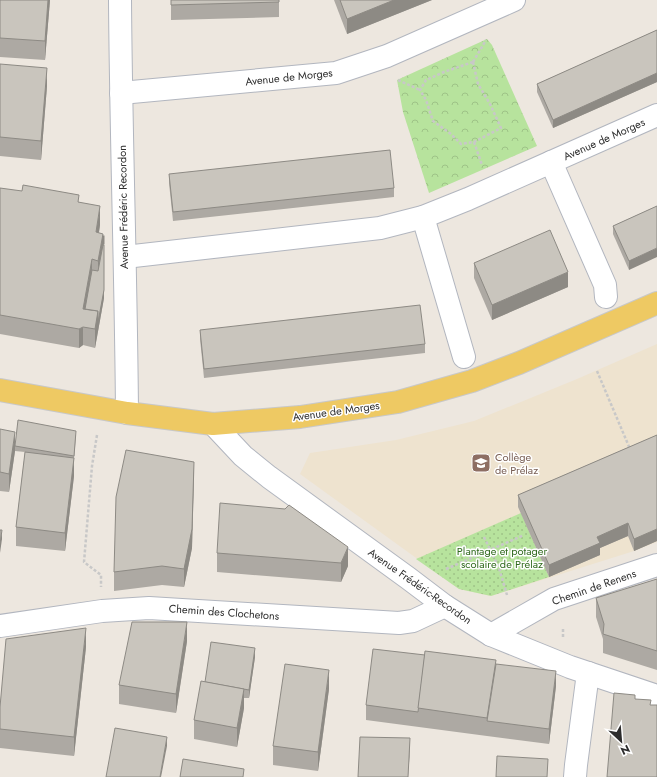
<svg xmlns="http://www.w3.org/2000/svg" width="657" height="777" font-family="Jost,sans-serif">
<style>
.education{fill:#eee3cf}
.forest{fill:url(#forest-crowns)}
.garden{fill:url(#garden-dots)}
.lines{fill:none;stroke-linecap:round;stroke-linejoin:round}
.minor-casing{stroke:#b2b6bf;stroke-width:24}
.major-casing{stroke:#c8c8c8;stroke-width:24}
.path{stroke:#c8c8c8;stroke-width:2.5;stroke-dasharray:3 2;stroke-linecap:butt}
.minor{stroke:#fff;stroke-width:22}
.major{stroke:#eec963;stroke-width:22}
.wall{fill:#ada9a3}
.shaded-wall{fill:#8d8a84}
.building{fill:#c9c5bd;stroke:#8d8a84}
.labels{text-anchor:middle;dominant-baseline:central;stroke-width:3;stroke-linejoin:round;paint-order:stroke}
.street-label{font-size:11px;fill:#2c2c2c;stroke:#fff}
.education-label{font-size:11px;fill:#785e54;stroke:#fff;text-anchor:start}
.park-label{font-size:11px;fill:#2f691c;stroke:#fff}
</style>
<defs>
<pattern id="forest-crowns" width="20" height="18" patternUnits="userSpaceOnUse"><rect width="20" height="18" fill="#b7e39d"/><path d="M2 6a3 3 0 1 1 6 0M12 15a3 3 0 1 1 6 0" fill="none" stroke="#9ec387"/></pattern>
<pattern id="garden-dots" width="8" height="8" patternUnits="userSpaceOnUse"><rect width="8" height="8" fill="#b7e39d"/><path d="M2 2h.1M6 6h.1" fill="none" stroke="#9ec387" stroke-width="1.8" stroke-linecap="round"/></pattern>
</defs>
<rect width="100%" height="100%" fill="#ede7df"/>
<path class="education" d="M657 344V542L634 551 491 596 459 589 300 474 310 453 396 440 474 421 577 379Z"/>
<path class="forest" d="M487 39 492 45 537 146 429 193 403 112 397 80Z"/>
<path class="garden" d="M521 513 549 577 491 596 459 589 416 559Z"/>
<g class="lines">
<defs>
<g id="minor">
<path d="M120 0C121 138 126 275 127 413"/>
<path d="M121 93 336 73 387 56 514 0"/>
<path d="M551 162 605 285 606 297"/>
<path d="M423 217 464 357"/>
<path d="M125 257 380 228 423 217 468 199 657 115"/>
<path d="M213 424 243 456 269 477 408 578 445 606 491 635 570 667 657 696"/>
<path d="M0 626 102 611 149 608 399 623 413 621 445 606"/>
<path d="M491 635 554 599 657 565"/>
<path d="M575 777 576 765 588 673"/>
</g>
<path id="major" d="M0 390 127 413 213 424 300 417 398 402 472 381 519 363 657 303"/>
</defs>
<use href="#minor" class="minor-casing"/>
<use href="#major" class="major-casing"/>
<g class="path">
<path d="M473 62 478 84 490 104 501 128 474 142 461 144 451 134 433 121 426 100 420 90 426 80 444 72Z"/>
<path d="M473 62 486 40"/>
<path d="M398 80 420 90"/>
<path d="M474 142 482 165"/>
<path d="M597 371 630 449"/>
<path d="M97 435 92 466 84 562 101 575V587"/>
<path d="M484 537 499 568 507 595"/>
<path d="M446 569 524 535"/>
<path d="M563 637V629"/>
</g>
<use href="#minor" class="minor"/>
<use href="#major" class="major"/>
</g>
<g class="wall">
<path d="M0 0H50L45 60 0 57Z"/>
<path d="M171 0H279V17L171 20Z"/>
<path d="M334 0H432L347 34Z"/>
<path d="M657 30V82L553 128 537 92V84Z"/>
<path d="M0 64 47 86 41 160 0 156Z"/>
<path d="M169 174 394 188V197L173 221 169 183Z"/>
<path d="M0 188 79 202 100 225 99 233 104 236V298L95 348 83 345 79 348 0 334Z"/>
<path d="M657 206 629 270 613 234V226Z"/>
<path d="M474 263 568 287 492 320 474 278Z"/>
<path d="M200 330 425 344V353L204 378 200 339Z"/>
<path d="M0 429 15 446 76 435 74 460V476L65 551 16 546V527L25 452 15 451 9 492 0 491Z"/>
<path d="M657 435V541L634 551 628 536 600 548V555L549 577 518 507V495Z"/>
<path d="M194 481 192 548 184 587 162 585 114 591V572Z"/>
<path d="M285 509 348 566 341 582 217 572V553Z"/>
<path d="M657 579V670L603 653V639L596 617V598Z"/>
<path d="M187 641 176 713 119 704V685Z"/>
<path d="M86 647 74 756 0 748V707Z"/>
<path d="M255 657 249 698H244V708L237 747 194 739V720L205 682Z"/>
<path d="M496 664 556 686 549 744 487 736 366 720V705Z"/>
<path d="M329 689 318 771 273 765V746Z"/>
</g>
<g class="shaded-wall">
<path d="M48 0H50L45 60V41Z"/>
<path d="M394 0H432L347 34V19Z"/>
<path d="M47 68V86L41 160V141Z"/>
<path d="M657 73V82L553 128V120Z"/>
<path d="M100 206V225L97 243 96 232Z"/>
<path d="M103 234V253L98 280V261Z"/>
<path d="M104 245V298L95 348V329Z"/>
<path d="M657 248V257L629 270V261Z"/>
<path d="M92 259V278L84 319 83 309Z"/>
<path d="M568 272V287L492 320V305Z"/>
<path d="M83 327V345L79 348V329Z"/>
<path d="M15 432V451L9 492V474Z"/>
<path d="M74 458V476L65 551V533Z"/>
<path d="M194 462 192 548 184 587V569Z"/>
<path d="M628 523V536L600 548V555L549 577V565L597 537Z"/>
<path d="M657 529V541L634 551V539Z"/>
<path d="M2 530V539L0 553V544Z"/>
<path d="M348 547V566L341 582V563Z"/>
<path d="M187 622V641L176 713V694Z"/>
<path d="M86 628V647L74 756V737Z"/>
<path d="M255 648V657L249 698V690Z"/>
<path d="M329 670V689L318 771V752Z"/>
<path d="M556 671V686L549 744V729Z"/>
<path d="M244 689V708L237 747V728Z"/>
<path d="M167 737V746L161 777H160Z"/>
<path d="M410 738V750L408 777Z"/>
</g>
<g class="building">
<path d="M0 0H48L45 41 0 38Z"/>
<path d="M171 0H279V2L171 5Z"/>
<path d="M340 0H394L347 19Z"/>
<path d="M657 30V73L553 120 537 84Z"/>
<path d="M0 64 47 68 41 141 0 137Z"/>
<path d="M390 150 394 188 173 212 169 174Z"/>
<path d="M23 185 79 195 78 202 100 206 96 232 103 234 98 261 92 259 83 309 98 311 95 329 83 327 79 329 0 315V188L22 191Z"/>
<path d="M657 206V248L629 261 613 226Z"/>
<path d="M550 230 568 272 492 305 474 263Z"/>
<rect x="103" y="236" width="1" height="8"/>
<path d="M103 245H104V290L98 322V311L85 309 92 270 98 271Z"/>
<path d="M420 305 425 344 204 369 200 330Z"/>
<path d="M18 420 76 431 74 456 15 446Z"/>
<path d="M0 429 15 432 9 474 0 472Z"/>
<path d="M657 435V529L634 539 628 523 597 537 600 543 549 565 518 495Z"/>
<path d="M126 450 194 462 192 529 184 569 162 566 114 572 116 497Z"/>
<path d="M25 452 74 458 65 533 16 527Z"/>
<path d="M220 503 285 509 289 505 348 547 341 563 217 553Z"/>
<path d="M0 530H2L0 544Z"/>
<path d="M657 579V651L603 634 604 624 596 598Z"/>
<path d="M132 622H187L176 694 119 685Z"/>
<path d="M86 628 74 737 0 729V707L6 639Z"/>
<path d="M211 642 255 648 249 690 205 682Z"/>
<path d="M373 649 425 655 418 712 366 705Z"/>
<path d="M425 651 496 660 487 718 418 708Z"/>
<path d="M285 664 329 670 318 752 273 746Z"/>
<path d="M496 664 556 671 549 729 487 721Z"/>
<path d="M201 681 244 689 237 728 194 720Z"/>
<path d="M614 693 635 695V699L651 700 650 705H657V777H607Z"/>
<path d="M115 728 167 737 160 777H106Z"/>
<path d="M360 737 410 738 408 777H358Z"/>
<path d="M497 756 548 759 547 777H496Z"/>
<path d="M183 759 244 769 243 777H180Z"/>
</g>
<defs>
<symbol id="school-square" viewBox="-11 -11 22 22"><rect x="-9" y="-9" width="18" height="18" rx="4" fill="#8d6e63" stroke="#fff"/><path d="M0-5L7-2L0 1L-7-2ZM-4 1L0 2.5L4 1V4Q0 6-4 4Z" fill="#fff"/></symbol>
</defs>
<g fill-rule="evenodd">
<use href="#school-square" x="470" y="452" width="22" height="22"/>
</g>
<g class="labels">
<g class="street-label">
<text transform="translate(289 77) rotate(-6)">Avenue de Morges</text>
<text transform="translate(604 139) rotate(-24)">Avenue de Morges</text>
<text transform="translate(123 207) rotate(-91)">Avenue Frédéric Recordon</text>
<text transform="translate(336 411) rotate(-8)">Avenue de Morges</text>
<text transform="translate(420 586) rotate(35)">Avenue Frédéric-Recordon</text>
<text transform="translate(594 587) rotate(-19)">Chemin de Renens</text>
<text transform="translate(224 612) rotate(4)">Chemin des Clochetons</text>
</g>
<g class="education-label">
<text x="495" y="457">Collège<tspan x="495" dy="13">de Prélaz</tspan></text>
</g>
<g class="park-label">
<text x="502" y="551">Plantage et potager<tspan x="502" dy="13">scolaire de Prélaz</tspan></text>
</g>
</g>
<g transform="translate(621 741) rotate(154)" stroke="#ffffff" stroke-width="3" paint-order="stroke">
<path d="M0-3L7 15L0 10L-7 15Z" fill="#2c2c2c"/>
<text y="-6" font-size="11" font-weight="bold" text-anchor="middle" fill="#2c2c2c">N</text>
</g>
</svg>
